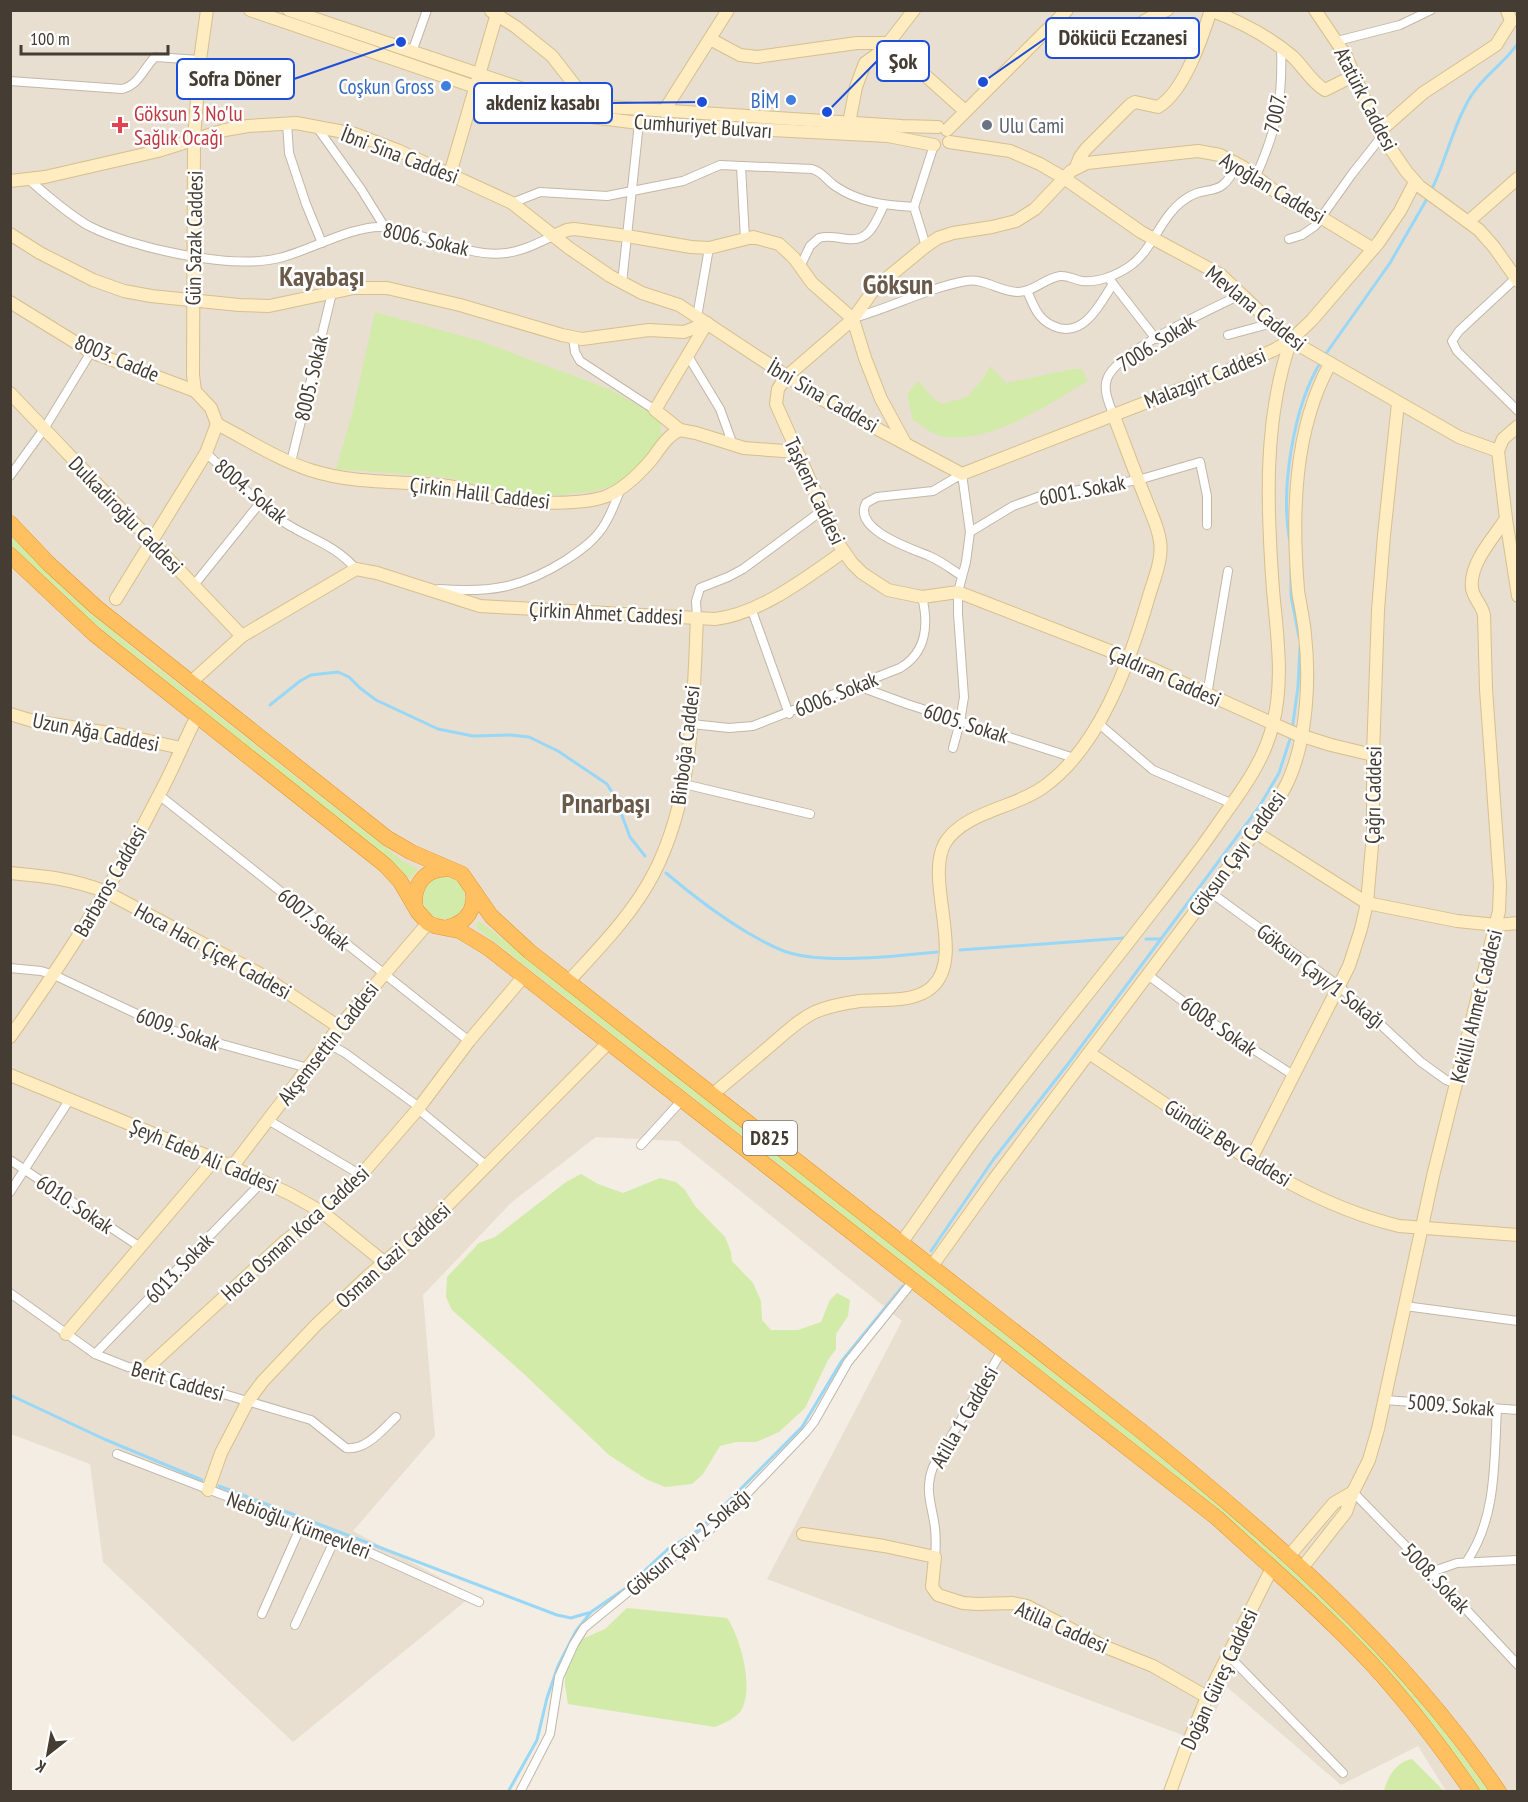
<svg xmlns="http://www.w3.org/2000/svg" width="1528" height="1802" font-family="'PT Sans Narrow',sans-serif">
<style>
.residential{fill:#e8dfd1}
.green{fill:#d2eba8}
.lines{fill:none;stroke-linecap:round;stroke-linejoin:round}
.stream{stroke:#99d7f6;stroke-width:3}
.street-casing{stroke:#c2b7a8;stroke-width:10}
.secondary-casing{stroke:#d7bf8e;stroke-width:14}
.highway-casing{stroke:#ea9426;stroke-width:16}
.street{stroke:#fff;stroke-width:8}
.secondary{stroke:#ffecc1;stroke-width:12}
.highway{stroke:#ffc062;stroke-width:15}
.shop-dot{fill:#3f7fe0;stroke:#fff;stroke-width:2}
.health-dot{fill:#e0444e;stroke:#fff;stroke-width:2}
.worship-dot{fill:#6b7280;stroke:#fff;stroke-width:2}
.labels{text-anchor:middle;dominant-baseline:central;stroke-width:5;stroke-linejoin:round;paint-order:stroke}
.shield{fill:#fff;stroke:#7d7770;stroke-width:1.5}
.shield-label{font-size:20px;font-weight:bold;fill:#453d33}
.shop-label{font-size:21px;fill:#366cbe;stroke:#fff;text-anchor:end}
.street-label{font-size:21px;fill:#453d33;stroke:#fff}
.health-label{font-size:21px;fill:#be3a42;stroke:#fff;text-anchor:start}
.worship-label{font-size:21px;fill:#5b616d;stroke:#fff;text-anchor:start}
.district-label{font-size:27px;font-weight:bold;fill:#695a49;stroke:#fff}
.leader{fill:none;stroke:#1d4ed8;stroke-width:2}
.callout-dot{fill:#1d4ed8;stroke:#fff;stroke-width:2}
.callout{fill:#fff;stroke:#1d4ed8;stroke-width:2}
.callout-label{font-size:22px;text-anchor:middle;font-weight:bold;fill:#453d33}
</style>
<rect width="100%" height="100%" fill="#f3ede3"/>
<path class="residential" d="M10 11H1517V1791H1446L1418 1746 1341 1785 1227 1687 1201 1742 767 1579 902 1321 678 1141 596 1137 512 1202 423 1295 435 1436 353 1531 473 1595 293 1742 103 1562 90 1464 11 1434Z"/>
<g class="green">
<path d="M375 312 480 341 609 389 655 415 661 424V436L656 447 619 484 595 491 561 495 507 494 445 477 336 469 352 414Z"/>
<path d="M990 366 1006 383 1073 369H1082L1088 381C1046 405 992 445 941 436 932 434 921 425 913 420L907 394 918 381 933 398 942 404 967 397 983 379Z"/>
<path d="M10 535 67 592 139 653 404 862 418 869 410 879 394 864 76 609 11 545Z"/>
<circle cx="444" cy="898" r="21"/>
<path d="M478 922 482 923 570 991 1172 1463 1338 1610 1400 1677 1439 1724 1489 1791H1478L1350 1633 1257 1545 1136 1445 478 929 476 924Z"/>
<path d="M581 1174 598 1184 623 1193 660 1178 676 1182 685 1190 695 1206 725 1237 731 1252 732 1261 753 1283 761 1301 762 1320 771 1330H798L821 1322 830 1300 837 1293 850 1300 848 1316 836 1334V1349L828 1360 805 1408 779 1432 756 1442H736L720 1446 703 1474 692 1484 665 1487 646 1479 609 1455 524 1374 452 1310 446 1297 447 1277 479 1243 495 1237 566 1182Z"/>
<path d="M627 1608 727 1618C740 1636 754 1687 742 1709 737 1718 724 1723 715 1727L568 1704 565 1685V1669L582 1639 605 1629Z"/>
<path d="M1412 1759 1444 1791H1384C1388 1776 1396 1762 1412 1759Z"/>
</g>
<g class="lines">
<g class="stream">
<path d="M1431 191C1446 161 1453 125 1471 96 1484 75 1504 64 1518 43"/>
<path d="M1325 355 1390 263 1428 197"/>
<path d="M1290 542C1280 491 1293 405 1322 360"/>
<path d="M1291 567V596L1299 637"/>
<path d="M270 705 300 681 311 675 338 672 349 677 360 688 376 700 438 729 473 736 510 735 529 737 558 751 607 784 615 797 630 837 645 856"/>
<path d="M1292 730 1298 687 1300 647"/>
<path d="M666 873C693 896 718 915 748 933 761 940 775 949 790 953 829 964 896 956 937 952"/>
<path d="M1146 939H1160"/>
<path d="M960 950 1124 938"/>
<path d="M931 1251 993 1160 1068 1064 1259 807 1279 773 1291 736"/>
<path d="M10 1395 104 1439 202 1480"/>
<path d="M219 1486 557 1615 571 1618 588 1613"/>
<path d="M508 1792 537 1740 547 1698 558 1666 576 1631 591 1612 626 1588 668 1549 697 1531 712 1518 802 1427 841 1362 903 1286"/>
</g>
<defs>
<g id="street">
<path d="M1337 41 1400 25 1431 10"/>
<path d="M412 52 427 10"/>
<path d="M10 81 122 89C139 85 143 69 155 57L200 60"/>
<path d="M287 123 289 153 306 204 322 243"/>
<path d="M316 126 361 189 384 226"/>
<path d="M741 166 745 239"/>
<path d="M1256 176C1277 129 1283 99 1281 47"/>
<path d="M28 179C47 195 66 213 89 226 132 248 232 270 279 258 309 251 353 225 383 227 394 227 407 232 418 235 445 243 477 257 506 253 523 251 538 243 553 236"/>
<path d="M512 203 540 192 607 196 683 181 720 165 812 169C823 172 826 180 835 186 860 203 885 205 914 207L926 246"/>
<path d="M914 207 934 145"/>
<path d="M1289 239 1302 235 1315 226 1352 174 1382 136"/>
<path d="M800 267 810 246 819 238C829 235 838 238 848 239 870 242 876 221 884 205"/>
<path d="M1516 278 1459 331 1452 341 1457 351 1518 411"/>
<path d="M1110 280 1156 339"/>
<path d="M622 283 639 123"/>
<path d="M1027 291C1031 299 1034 309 1040 316 1045 322 1052 326 1059 328 1086 335 1101 302 1113 284"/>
<path d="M697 317 709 248"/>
<path d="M853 318C891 308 927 288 966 281 985 278 1000 292 1018 292 1034 292 1045 278 1060 276 1068 275 1075 280 1082 281 1098 283 1117 275 1130 266 1153 250 1160 217 1184 200 1208 182 1220 202 1237 164"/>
<path d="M1228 335 1272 323"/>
<path d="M573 338 575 352 580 361 655 410"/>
<path d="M688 356 720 409 733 445"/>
<path d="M1113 414C1109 403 1103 390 1107 379 1116 351 1214 308 1242 294"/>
<path d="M206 453C231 475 255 502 282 521 309 539 333 543 356 569"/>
<path d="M291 462 332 293"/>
<path d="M10 476 44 429 91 352"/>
<path d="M970 532 1013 506 1038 497 1138 480 1200 462 1207 496V525"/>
<path d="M194 585 260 503"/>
<path d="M439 589C490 593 522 588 566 560 581 550 597 539 606 522 612 512 616 500 621 488"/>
<path d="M751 608 789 714"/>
<path d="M697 618 696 601 700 588 728 577 743 569 824 509"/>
<path d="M858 686 907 704 1074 758"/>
<path d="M1207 695 1228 571"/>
<path d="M1098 723 1153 770 1233 804"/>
<path d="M692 724 729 728 753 726 900 668C926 653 929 625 922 597"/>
<path d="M953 748 960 722 964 697 958 614V592L966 562 970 532 962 474 933 491 877 497 866 503C852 530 913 549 929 556 941 561 951 569 962 576"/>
<path d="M684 784 810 814"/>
<path d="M159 795 469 1041"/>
<path d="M1210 892 1339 986 1421 1062 1446 1080 1457 1084"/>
<path d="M10 968 41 971 54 975 171 1030 308 1068"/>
<path d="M1148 975 1205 1018 1293 1075"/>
<path d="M327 1043 345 1053 419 1107"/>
<path d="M418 1109 488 1167"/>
<path d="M268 1120 361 1175"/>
<path d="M641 1145 683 1099"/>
<path d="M10 1160 140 1247"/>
<path d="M10 1192 70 1099"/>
<path d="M10 1293 95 1354 128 1367 147 1368 173 1379 311 1420 346 1448C366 1451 383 1429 396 1417"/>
<path d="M1405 1306 1518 1321"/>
<path d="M95 1354 263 1181"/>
<path d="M1385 1400 1518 1410"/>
<path d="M117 1454 355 1546 479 1602"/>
<path d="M1353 1492 1431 1572 1518 1665"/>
<path d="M935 1557C936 1547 936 1538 935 1528 932 1504 924 1491 933 1467L1003 1349"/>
<path d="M1467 1561C1497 1517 1494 1461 1497 1409"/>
<path d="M1431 1572 1457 1563 1518 1560"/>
<path d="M262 1614 301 1526"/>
<path d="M295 1625 335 1539"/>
<path d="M1228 1655 1343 1773"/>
<path d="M520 1792 550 1734 559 1677 574 1644 584 1628 650 1574 707 1532 737 1504 806 1432 814 1422 848 1362 914 1280"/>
</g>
<g id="secondary">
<path d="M207 10 200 60 194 139 193 375 195 391 211 408 217 424"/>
<path d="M250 10 516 101 559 113 639 123 888 136 934 145"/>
<path d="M289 10 550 98 609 107 901 126 938 127"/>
<path d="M1210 10C1239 21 1268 36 1292 56 1303 66 1312 83 1325 90L1355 75"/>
<path d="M1315 10 1346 56 1379 132 1406 171 1419 186 1479 230 1494 247 1518 281"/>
<path d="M491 11 516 27 552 56 590 105"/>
<path d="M1053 25 1093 52H1106C1125 36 1143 18 1167 10"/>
<path d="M710 39 740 55 757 57 857 43H889L965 111"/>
<path d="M664 111 728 10"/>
<path d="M849 123 856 87 865 63 883 50 914 10"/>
<path d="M947 130 1067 10"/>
<path d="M1379 132 1423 93 1496 45 1511 21 1507 10"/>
<path d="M949 142 1010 151 1040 164 1064 178 1141 232 1221 275 1280 331 1302 347 1459 437 1498 451"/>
<path d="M1076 167 1080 157 1086 149 1130 105 1135 102 1158 107C1184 92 1202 38 1211 10"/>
<path d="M450 174 498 10"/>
<path d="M10 181 45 177 158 151 225 130 248 126 296 123 355 134 397 150 512 203 569 248 610 276 642 293 679 305 823 400 962 474 1227 371 1274 350 1291 340 1312 320 1379 242 1400 211 1415 182"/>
<path d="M1469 221 1518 178"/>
<path d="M10 234 40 253 93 280 124 291 151 296 239 305 269 306 354 288H387L460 305 562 335 582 339 649 330 684 332 707 323 655 410 680 430"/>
<path d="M553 236 567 230 574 229 627 236 691 247 709 248 753 237 779 244 794 258 812 283 853 319 865 358 881 399 904 441"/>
<path d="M1373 249 1322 218 1289 202 1243 167 1220 155 1198 151 1087 163 1071 171 1035 209 1016 221 992 227 953 233 938 238 926 246 875 288 853 319 786 377 778 389 776 404 838 543 852 563 862 573 888 590 922 597 958 592 1128 658 1296 734 1331 745 1373 755"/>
<path d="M10 302 91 352 195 391"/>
<path d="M10 393 242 636"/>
<path d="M217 424C248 440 277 459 310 470 353 484 397 481 441 485 462 487 482 495 503 499 528 504 584 505 607 496 624 489 640 473 652 459 660 448 668 435 680 430L696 433 744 448 797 452"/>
<path d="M1518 426 1503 439 1498 451 1506 519 1518 596"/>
<path d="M116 599 206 453 217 424"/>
<path d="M190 683 242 636 356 569 377 573 480 606 715 619C760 614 807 577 843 552"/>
<path d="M10 714 33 721 122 735 181 748"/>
<path d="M1255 832 1367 903 1457 921 1497 925 1518 923"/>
<path d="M10 873C44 876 74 879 106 892L260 974 339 1027"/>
<path d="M569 981C599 948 633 914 654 873 694 795 693 704 697 618"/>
<path d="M10 1037C65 960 116 880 159 795 173 769 184 742 197 716"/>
<path d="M1089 1053C1123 1076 1158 1099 1192 1122 1257 1166 1321 1207 1399 1226L1518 1235"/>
<path d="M10 1075 215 1159 290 1194 322 1212 384 1262"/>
<path d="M713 1094C732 1078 751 1062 770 1046 784 1034 798 1020 815 1012 829 1006 845 1003 860 1001 882 999 915 1003 932 987 966 957 924 880 945 843 964 812 1014 808 1042 788 1100 748 1130 661 1149 596 1154 579 1163 559 1160 541 1158 526 1150 511 1145 497 1134 470 1124 442 1113 414"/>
<path d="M1250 1161 1349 966 1361 929 1367 903 1373 834V755L1378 610 1384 535 1398 403"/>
<path d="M232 1167 339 1027 428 923"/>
<path d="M902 1242C927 1207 951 1171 976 1137 1032 1062 1091 991 1148 917 1173 885 1199 852 1222 818 1243 789 1265 759 1273 724 1284 680 1277 634 1273 590 1267 508 1263 419 1291 340"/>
<path d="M932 1266 995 1178 1255 832C1267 815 1281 798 1289 779 1307 738 1310 679 1305 635 1304 620 1300 605 1298 590 1292 516 1293 431 1330 364"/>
<path d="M66 1334 215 1159"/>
<path d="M147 1368 283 1243 322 1212 361 1175 418 1109 469 1041 524 976"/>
<path d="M208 1490 221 1453 248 1401 263 1381 316 1325 369 1275 427 1226 609 1042"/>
<path d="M1353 1492 1369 1460 1378 1429 1433 1176 1499 911 1500 885 1486 689 1484 615C1482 605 1473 598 1472 588 1469 564 1493 538 1506 519"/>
<path d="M803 1534 884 1546 935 1557 932 1587 938 1595 963 1603 977 1604 1013 1603 1027 1606 1103 1646 1153 1666 1207 1697"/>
<path d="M1289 1556 1334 1503 1353 1492 1346 1512 1302 1568"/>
<path d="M1170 1792 1186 1748 1207 1697 1272 1568"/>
</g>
<g id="highway">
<path d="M10 523 49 564 96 607 387 838 411 852 462 874 491 916 529 951 1140 1430C1272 1537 1402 1649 1499 1792"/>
<path d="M10 555 94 634 385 865 400 881 418 912 428 923 435 926 460 931 488 948 1217 1518C1268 1565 1322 1611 1370 1662 1407 1702 1441 1747 1472 1792"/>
<path d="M415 905C413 884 426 868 448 869"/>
<path d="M449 927C467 922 476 909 473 890"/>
</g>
</defs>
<use href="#street" class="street-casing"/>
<use href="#secondary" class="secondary-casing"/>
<use href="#highway" class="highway-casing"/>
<use href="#street" class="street"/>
<use href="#secondary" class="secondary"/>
<use href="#highway" class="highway"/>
</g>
<g class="shop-dot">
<circle cx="446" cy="86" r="6"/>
<circle cx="791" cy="100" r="6"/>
</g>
<path class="health-dot" d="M117 116h6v6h6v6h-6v6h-6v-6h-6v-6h6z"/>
<circle class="worship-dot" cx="987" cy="125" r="6"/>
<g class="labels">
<rect class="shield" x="743" y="1121" width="54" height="34" rx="4.5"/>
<g class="shield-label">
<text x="770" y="1138">D825</text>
</g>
<g class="shop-label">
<text x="434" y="86">Coşkun Gross</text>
<text x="779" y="100">BİM</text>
</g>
<g class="street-label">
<text transform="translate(1366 99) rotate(63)">Atatürk Caddesi</text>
<text transform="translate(1275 113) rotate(-78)">7007.</text>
<text transform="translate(703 126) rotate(4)">Cumhuriyet Bulvarı</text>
<text transform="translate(400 155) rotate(21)">İbni Sina Caddesi</text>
<text transform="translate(1273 188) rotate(31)">Ayoğlan Caddesi</text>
<text transform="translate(194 238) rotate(-89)">Gün Sazak Caddesi</text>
<text transform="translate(426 239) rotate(13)">8006. Sokak</text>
<text transform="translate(1256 308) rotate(39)">Mevlana Caddesi</text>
<text transform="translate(1156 343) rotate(-32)">7006. Sokak</text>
<text transform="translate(117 358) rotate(23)">8003. Cadde</text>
<text transform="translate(311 378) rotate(-77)">8005. Sokak</text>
<text transform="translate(1205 378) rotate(-22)">Malazgirt Caddesi</text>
<text transform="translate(823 396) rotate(30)">İbni Sina Caddesi</text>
<text transform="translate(1082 490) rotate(-11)">6001. Sokak</text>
<text transform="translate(251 491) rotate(40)">8004. Sokak</text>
<text transform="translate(815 491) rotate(65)">Taşkent Caddesi</text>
<text transform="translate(480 493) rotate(7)">Çirkin Halil Caddesi</text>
<text transform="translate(126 515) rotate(46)">Dulkadiroğlu Caddesi</text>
<text transform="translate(606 613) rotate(3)">Çirkin Ahmet Caddesi</text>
<text transform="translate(1165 676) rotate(24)">Çaldıran Caddesi</text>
<text transform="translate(836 694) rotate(-22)">6006. Sokak</text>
<text transform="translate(966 723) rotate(18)">6005. Sokak</text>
<text transform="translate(96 732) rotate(11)">Uzun Ağa Caddesi</text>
<text transform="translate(685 745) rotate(-83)">Binboğa Caddesi</text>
<text transform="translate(1373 795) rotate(-89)">Çağrı Caddesi</text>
<text transform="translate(1237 853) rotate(-54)">Göksun Çayı Caddesi</text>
<text transform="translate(110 881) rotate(-60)">Barbaros Caddesi</text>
<text transform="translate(314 919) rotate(39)">6007. Sokak</text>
<text transform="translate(213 951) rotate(29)">Hoca Hacı Çiçek Caddesi</text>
<text transform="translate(1321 976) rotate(38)">Göksun Çayı/1 Sokağı</text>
<text transform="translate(1476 1006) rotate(-76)">Kekilli Ahmet Caddesi</text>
<text transform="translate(1219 1026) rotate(35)">6008. Sokak</text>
<text transform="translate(178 1029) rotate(20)">6009. Sokak</text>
<text transform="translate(328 1043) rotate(-52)">Akşemsettin Caddesi</text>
<text transform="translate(1228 1143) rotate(32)">Gündüz Bey Caddesi</text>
<text transform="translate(204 1156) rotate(23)">Şeyh Edeb Ali Caddesi</text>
<text transform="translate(75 1204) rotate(34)">6010. Sokak</text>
<text transform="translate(295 1233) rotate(-42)">Hoca Osman Koca Caddesi</text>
<text transform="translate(393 1255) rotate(-42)">Osman Gazi Caddesi</text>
<text transform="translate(179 1268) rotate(-46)">6013. Sokak</text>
<text transform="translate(178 1381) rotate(16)">Berit Caddesi</text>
<text transform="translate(1451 1405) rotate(5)">5009. Sokak</text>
<text transform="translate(964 1417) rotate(-60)">Atilla 1 Caddesi</text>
<text transform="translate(299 1525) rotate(21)">Nebioğlu Kümeevleri</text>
<text transform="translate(688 1542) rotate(-40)">Göksun Çayı 2 Sokağı</text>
<text transform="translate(1436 1578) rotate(46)">5008. Sokak</text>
<text transform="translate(1062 1627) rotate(24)">Atilla Caddesi</text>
<text transform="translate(1219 1679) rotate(-65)">Doğan Güreş Caddesi</text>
</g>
<g class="health-label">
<text x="134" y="113">Göksun 3 No'lu<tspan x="134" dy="24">Sağlık Ocağı</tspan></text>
</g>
<g class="worship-label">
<text x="999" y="125">Ulu Cami</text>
</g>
<g class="district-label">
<text x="322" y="276">Kayabaşı</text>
<text x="898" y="284">Göksun</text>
<text x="606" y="803">Pınarbaşı</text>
</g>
</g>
<path class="leader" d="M983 82L1046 38M827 112L877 61M401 42L294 79M702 102L612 103"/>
<g class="callout-dot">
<circle cx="983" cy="82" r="6"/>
<circle cx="827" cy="112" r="6"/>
<circle cx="401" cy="42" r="6"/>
<circle cx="702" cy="102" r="6"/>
</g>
<g class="callout">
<rect x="1046" y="18" width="153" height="40" rx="6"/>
<rect x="877" y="41" width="52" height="40" rx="6"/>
<rect x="177" y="59" width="117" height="40" rx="6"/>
<rect x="474" y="83" width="138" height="40" rx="6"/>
</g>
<g class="callout-label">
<text x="1123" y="45">Dökücü Eczanesi</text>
<text x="903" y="69">Şok</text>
<text x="235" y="86">Sofra Döner</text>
<text x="543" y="110">akdeniz kasabı</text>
</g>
<rect width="1528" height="1802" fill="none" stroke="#453d33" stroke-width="24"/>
<g transform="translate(48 1754) rotate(211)" stroke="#ffffff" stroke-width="4.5" paint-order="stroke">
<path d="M0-4.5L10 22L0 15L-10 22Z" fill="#453d33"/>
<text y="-9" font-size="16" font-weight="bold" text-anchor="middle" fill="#453d33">K</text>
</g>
<path d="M21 45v9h147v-9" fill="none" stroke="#453d33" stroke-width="3"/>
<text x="30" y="45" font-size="18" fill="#453d33" stroke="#ffffff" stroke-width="4.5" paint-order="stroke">100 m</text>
</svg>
